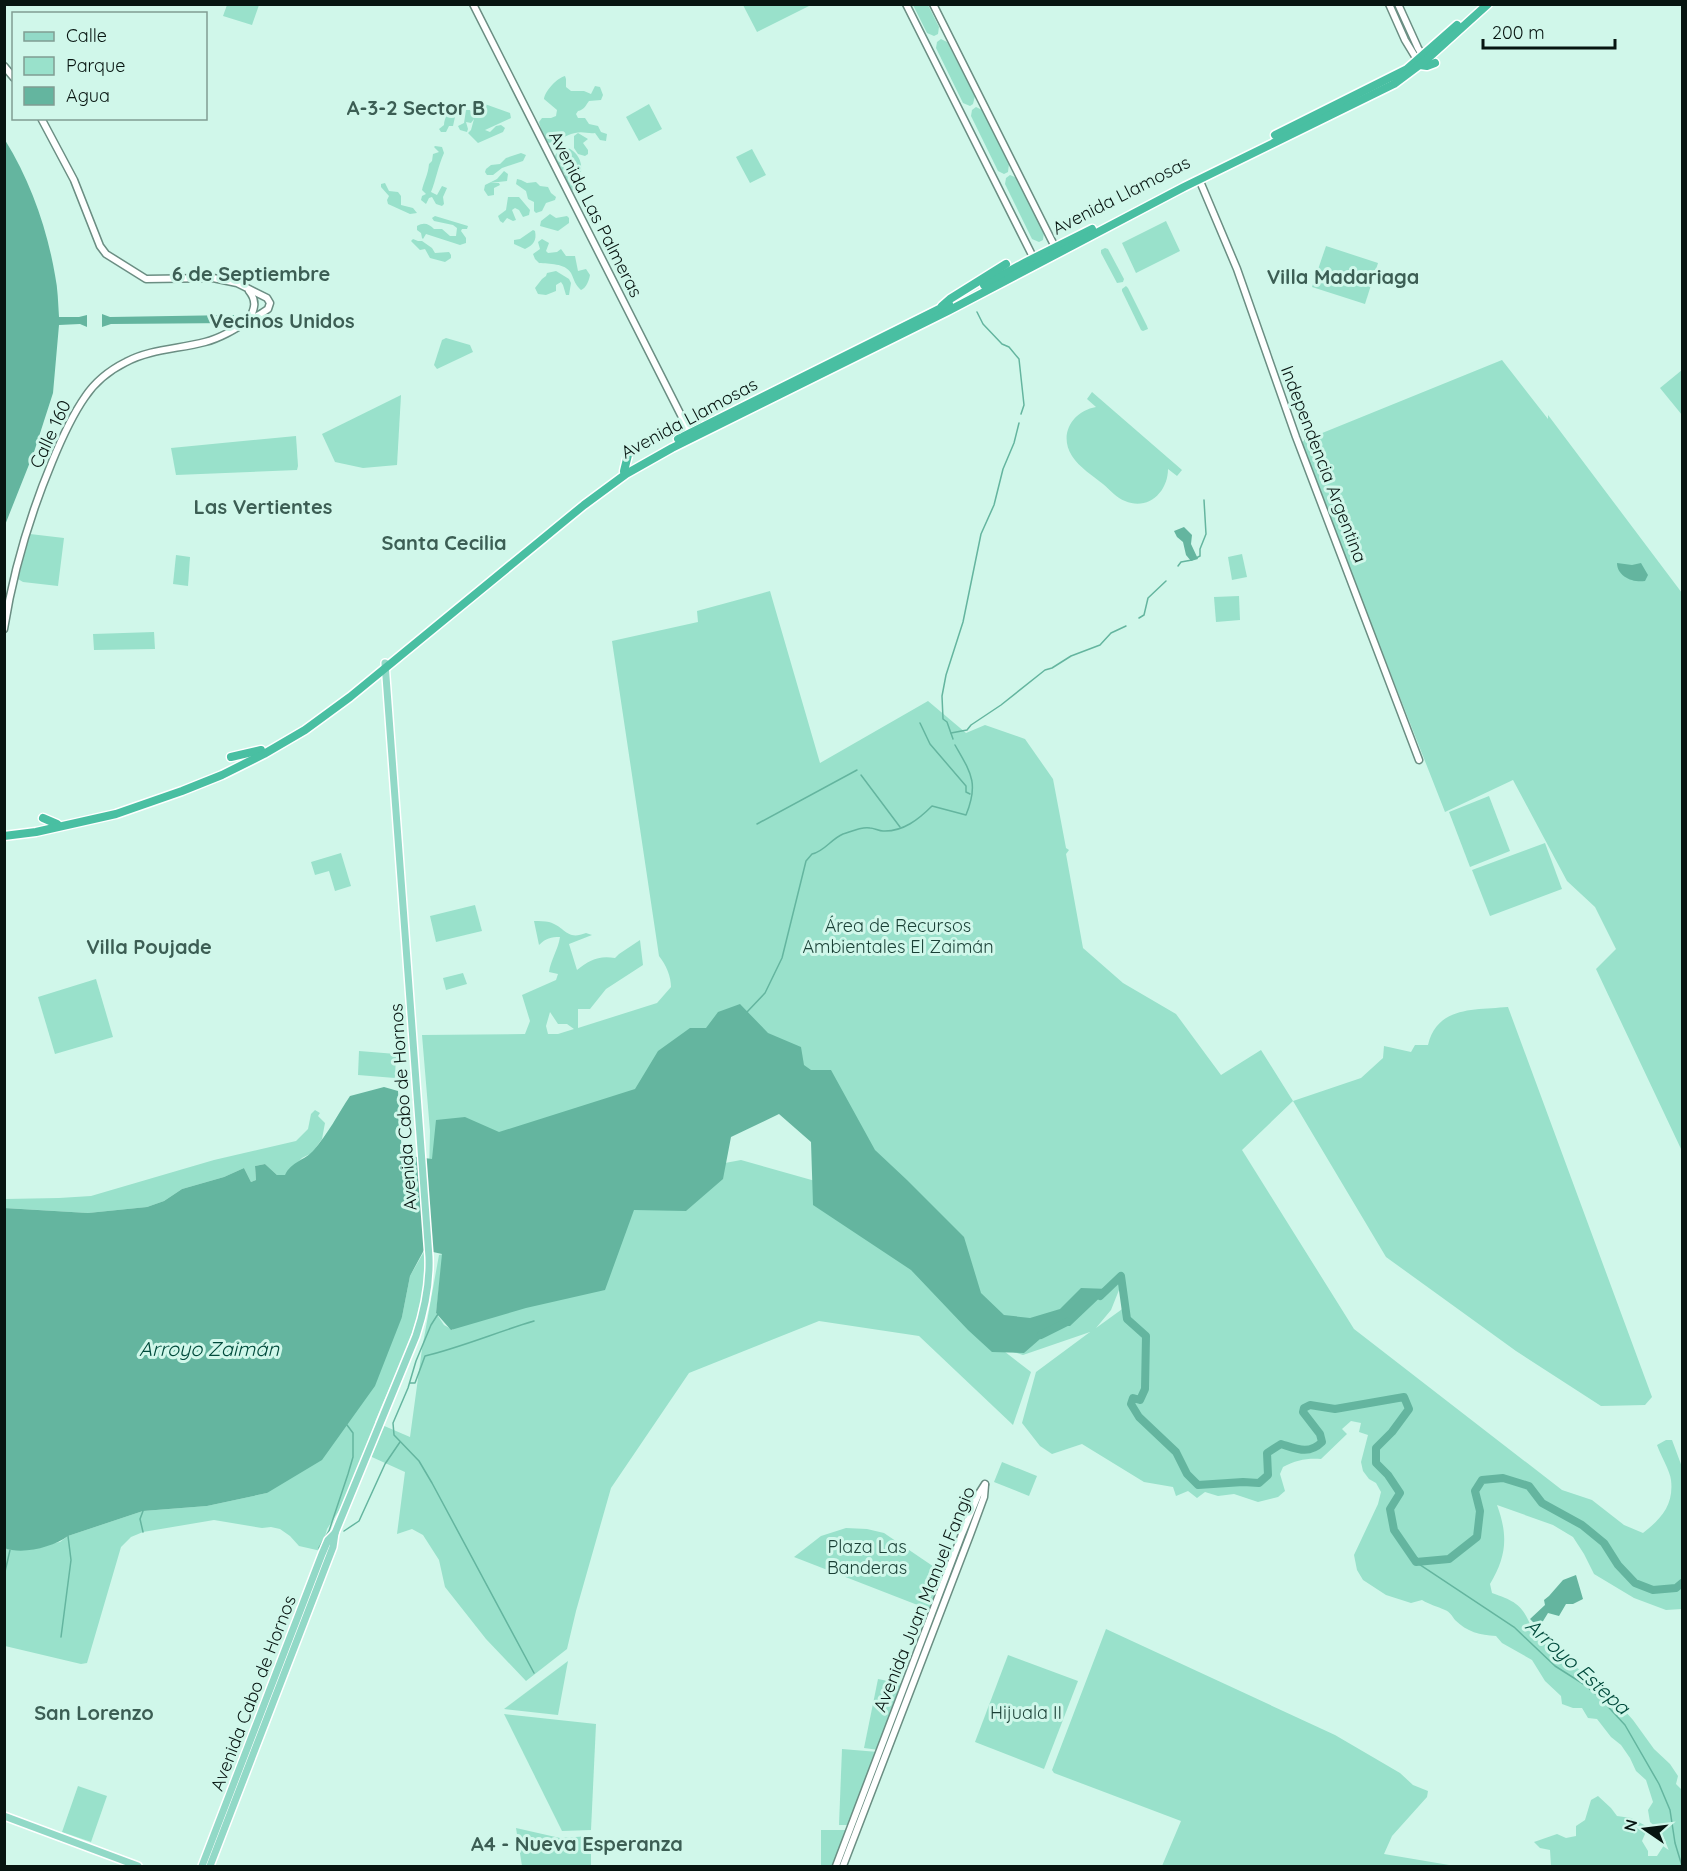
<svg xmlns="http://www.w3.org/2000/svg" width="1687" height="1871" font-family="Quicksand,sans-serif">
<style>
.green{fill:#99e1cb;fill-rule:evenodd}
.water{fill:#64b59f}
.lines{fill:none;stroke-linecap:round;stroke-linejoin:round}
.stream{stroke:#64b59f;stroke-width:1.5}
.river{stroke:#64b59f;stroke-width:8}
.secondary-casing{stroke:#6b8e83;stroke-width:9}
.primary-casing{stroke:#fff;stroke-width:10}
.highway-casing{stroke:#fff;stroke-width:11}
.secondary{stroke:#fff;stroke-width:6}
.primary{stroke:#92d9c7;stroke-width:7}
.highway{stroke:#49bfa2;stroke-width:8}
.labels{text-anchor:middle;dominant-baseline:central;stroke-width:6;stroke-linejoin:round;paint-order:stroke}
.street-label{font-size:18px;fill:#071511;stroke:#d0f7ea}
.park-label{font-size:18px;fill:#193f35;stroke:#d0f7ea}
.neighbourhood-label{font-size:20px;font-weight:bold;fill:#3c5e54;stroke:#d0f7ea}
.water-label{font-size:20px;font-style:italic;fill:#004b3c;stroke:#d0f7ea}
</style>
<rect width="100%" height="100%" fill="#d0f7ea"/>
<g class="green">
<path d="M227 5H259L252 25 223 16Z"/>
<path d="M811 5 757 32 743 5 811 4Z"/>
<path d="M913 5H928L939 27 938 34 934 36 927 33Z"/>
<path d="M941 39 947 42 975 96 973 104 970 106 963 103 936 48 937 42Z"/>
<path d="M565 76 566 79V87L571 91H584L591 94 595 86 600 87 603 95 601 100 589 101C586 105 584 110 578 111L576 114 578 118H585L589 124 598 126 601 132 607 134 606 141 600 140 595 133C588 134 583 131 575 133 564 135 557 143 546 143L544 141 539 122 542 118H551L556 116 557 110 544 99C545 91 557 78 565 76Z"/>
<path d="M456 103 459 114 455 117 453 126H449L446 132H441L439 129 444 125C444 118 450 107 456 103Z"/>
<path d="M482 103 510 113 511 118 485 130 490 132 496 126 501 125 505 128 503 132 478 143 468 133 471 130 474 119 471 123 466 122 468 129 467 132 460 130 458 126 464 123 466 110H470L475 117Z"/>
<path d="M649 104 662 129 639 141 626 117Z"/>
<path d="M976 107 982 110 1009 164 1008 172 1004 174 998 171 971 116 972 110Z"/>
<path d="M578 133 588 139 583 143 588 150V154L585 156 578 154 574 148V136Z"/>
<path d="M435 146 442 147 444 153C438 166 436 180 431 192L437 195 442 186 447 188 443 197 444 204 442 206 436 204 432 197 429 198 426 204 421 200 422 196 426 194 422 190C424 181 428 175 429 164L432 161 433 154 439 152 434 147Z"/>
<path d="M564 147C576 149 583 161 581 172H577L574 161H567C566 171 567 177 577 180L578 184 576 189 569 192 565 186V174L560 169 554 158 556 154Z"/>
<path d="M752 149 766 175 750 183 736 157Z"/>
<path d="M521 153 526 155 523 161 502 168 493 175H487L485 172 486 169 491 165 500 164 506 158Z"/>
<path d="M504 171 508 174 507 181 490 183H499L500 185 494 188V195L488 196 484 190 485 185 497 179Z"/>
<path d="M1010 175 1017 178 1044 232 1043 240 1039 242 1032 239 1005 184 1006 178Z"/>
<path d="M517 179 521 180 527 183 536 182 540 186 548 187 551 193 556 197 555 200 546 203 542 211 536 213 534 211V202L528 199 526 191 516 184Z"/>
<path d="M385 183 389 191 398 192 401 196V205L413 208 417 213 410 214 388 204 387 200 389 196 381 187V184Z"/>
<path d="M508 197H519L530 210 529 215 523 217 519 210 515 208 512 210 516 220 513 221 507 218 503 223 500 221 498 216 506 210Z"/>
<path d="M550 214 556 218 567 216 569 218V223L558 231 540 226 541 221Z"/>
<path d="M435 216 468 226 467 229H462L461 231 466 238V243L460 245 426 234 423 239 422 238 421 233 417 230V226C424 222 429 224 434 229H442L450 236H456L457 228 453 225 434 221 432 218Z"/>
<path d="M1166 221 1180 251 1136 273 1122 243Z"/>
<path d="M533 230 535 231C537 241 533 245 525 249L514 244V240L520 239Z"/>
<path d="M413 239 418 241H422L432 248 435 253 449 252 451 255V258L445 262 430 258 425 249 420 250 411 241Z"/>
<path d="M542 239 549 243 546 251 548 253 557 252 561 249 566 256H575L578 271 586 269 590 275C589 281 586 288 581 290 575 285 574 279 571 273 565 263 549 264 539 263L535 259 533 254 540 249 538 242Z"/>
<path d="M1326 246 1378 263 1365 304 1312 287Z"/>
<path d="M1105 248 1108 249 1124 279 1123 282 1117 283 1101 253V250Z"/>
<path d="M556 271 569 279 571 283 569 295H566L563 285 561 282 556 285V291L546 295 538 294 535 288 542 279 546 276 547 273Z"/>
<path d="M1126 286 1128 288 1147 326 1148 329 1143 331 1141 330 1122 291V289Z"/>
<path d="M446 338 470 345 473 352 437 369 434 365 442 340Z"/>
<path d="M1502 360 1548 419V415L1682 593V1151L1596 969 1616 949 1595 907 1567 881 1513 780 1445 812 1300 443 1304 441V439L1305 440Z"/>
<path d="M1682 370V415L1660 388Z"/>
<path d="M1092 392 1182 470 1177 476 1168 469C1168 492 1148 511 1125 501 1117 498 1110 490 1103 484 1093 476 1079 467 1072 456 1058 434 1073 411 1096 407L1087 399Z"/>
<path d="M401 395 397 465 363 468 335 462 322 434Z"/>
<path d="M296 436 298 466 297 470 176 475 171 448Z"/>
<path d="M30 534 64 538 58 586 23 582 18 579Z"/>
<path d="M1242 554 1247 577 1232 580 1228 557Z"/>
<path d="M176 555 190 557 188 586 173 584Z"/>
<path d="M770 591 820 763 928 701 966 733 985 725 1025 739 1053 779 1066 848 1069 850 1066 854 1083 948 1123 983 1176 1014 1221 1075 1261 1050 1293 1101 1361 1078 1383 1058 1384 1046 1411 1052 1415 1045H1428C1437 1006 1475 1010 1508 1007L1652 1397 1645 1405 1601 1406 1516 1351 1386 1257 1293 1101 1242 1150 1354 1329 1562 1490 1592 1500 1624 1525 1643 1533C1661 1519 1674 1505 1671 1480 1670 1471 1660 1454 1657 1445L1666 1440H1672L1682 1467V1609L1666 1610 1634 1598 1594 1574 1584 1554 1573 1537 1553 1525 1497 1505C1508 1535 1507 1556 1490 1584L1492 1593C1518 1602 1523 1606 1533 1631L1544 1632 1551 1641 1554 1652 1596 1681 1608 1694 1615 1698 1617 1702 1633 1720 1654 1749 1670 1764 1678 1776 1676 1784 1682 1790V1866H1551L1550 1850 1540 1848 1534 1842 1557 1834 1566 1838 1576 1836V1826L1585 1820 1591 1800 1598 1796 1611 1808 1617 1816 1631 1818 1648 1827 1642 1841 1648 1851V1856H1657L1666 1842 1659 1830 1650 1822 1648 1810 1653 1802 1646 1780 1636 1771 1630 1758 1621 1745 1611 1737 1597 1719 1588 1718 1582 1708H1573L1562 1704 1561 1696 1545 1681 1532 1660 1502 1643 1496 1636C1480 1635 1467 1632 1455 1620 1452 1616 1450 1612 1445 1610 1437 1606 1430 1605 1422 1600L1411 1603 1386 1595 1363 1580 1357 1570 1354 1555 1378 1504 1381 1492 1376 1483 1369 1479 1363 1471 1361 1462 1368 1435 1359 1432 1361 1423 1351 1421 1342 1429 1347 1434 1321 1459C1307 1458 1296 1460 1283 1467L1280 1474 1285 1491 1278 1497 1258 1502 1234 1494 1218 1496 1205 1492 1197 1498 1188 1491 1176 1496 1173 1487 1144 1482 1082 1444 1052 1454 1040 1446 1022 1423 1036 1372 1090 1332 1023 1355 1000 1348 1031 1372 1013 1425 919 1336 819 1321 689 1373 611 1488 576 1611 567 1649 526 1681 486 1639 445 1587 439 1560 423 1535 412 1529 397 1534 405 1472 363 1453 342 1506 327 1529 321 1551 299 1546 290 1536 280 1529 271 1527 262 1528 214 1520 143 1532 131 1537 121 1547 87 1663 81 1664 5 1646V1548L11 1550 60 1542 68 1536 143 1511 207 1506 267 1493 402 1317 410 1276 425 1250C430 1310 397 1368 375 1422L410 1437 422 1349 439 1255 443 1254 436 1313 444 1325 453 1330 460 1282 634 1180 741 1160 840 1188 804 1089 429 1175 430 1131 422 1035 525 1034 530 1021 522 995 556 980 558 974 549 972C551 959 558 950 560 937 551 937 546 938 539 945L534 921C539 921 545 921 549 922 566 927 566 941 586 933L592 935 569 944 577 970C589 960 599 955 615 958L619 954 640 940 643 965 606 989 590 1009H578V1028L657 1003 671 987C671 976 666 965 659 956L612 641 698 622 697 611ZM550 1012 558 1024H567L574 1029 558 1034H548L546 1026ZM1121 1285 1125 1307 1096 1328 1111 1310Z"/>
<path d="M1239 596 1240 620 1216 622 1214 597Z"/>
<path d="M154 632 155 649 94 650 93 634Z"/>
<path d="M1489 796 1510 851 1470 867 1449 812Z"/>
<path d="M1545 843 1562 889 1490 916 1472 870Z"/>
<path d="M341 853 351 886 335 891 329 871 315 875 311 862Z"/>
<path d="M475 905 482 931 436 942 430 916Z"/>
<path d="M463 973 467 984 446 990 443 978Z"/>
<path d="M96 979 113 1037 55 1054 38 997Z"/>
<path d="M359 1051 396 1054 395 1078 358 1075Z"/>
<path d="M315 1110 320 1113 318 1116 325 1123 322 1139 312 1153 302 1158 286 1175H277L265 1164 255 1166 256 1180 251 1182 244 1168 224 1177 182 1189 164 1201 147 1207 88 1213 5 1208V1199L59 1198 91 1196 214 1160 296 1141 308 1129 311 1114Z"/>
<path d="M1002 1462 1037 1476 1029 1496 994 1482Z"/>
<path d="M846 1528 867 1529 884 1533 946 1575 933 1611 794 1557 821 1536Z"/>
<path d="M1106 1629 1335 1735 1400 1773 1413 1785 1428 1791 1427 1797 1392 1836 1384 1854 1455 1866H1162L1181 1821 1054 1773 1052 1770Z"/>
<path d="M1008 1655 1078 1681 1044 1769 975 1742Z"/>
<path d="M568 1661 558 1715 504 1709Z"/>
<path d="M878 1679 903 1684 879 1750 864 1748Z"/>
<path d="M504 1714 596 1724 591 1830 562 1831Z"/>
<path d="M842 1749 878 1752 851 1825H839Z"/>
<path d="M78 1786 107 1796 91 1842 62 1832Z"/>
<path d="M516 1828 560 1838 591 1836V1866H522Z"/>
<path d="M821 1830H849L835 1866H821Z"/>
</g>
<g class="water">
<path d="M5 140C30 180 47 228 55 275 58 289 58 303 59 317H79L87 315V327L80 324 59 325 53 393 34 452 5 525Z"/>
<path d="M102 314 110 317 234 315V323L111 324 102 327Z"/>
<path d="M1184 527 1192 535 1191 544 1198 559 1191 561 1186 555 1183 542 1177 537 1174 531Z"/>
<path d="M1617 563 1632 565 1641 563 1648 575 1645 581C1632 583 1617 576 1617 563Z"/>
<path d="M740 1004 768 1033 801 1047 804 1065 811 1070H831L875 1150 907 1180 964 1237 981 1293 1004 1315 1030 1318 1060 1309 1081 1288 1109 1289 1070 1326H1055L1024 1353 992 1352 968 1330 911 1270 813 1205 811 1142 779 1114 731 1137 723 1179 686 1211 634 1210 605 1290 526 1308 451 1330 436 1313 442 1254 424 1250 410 1276 402 1317 375 1386 322 1460 267 1493 207 1506 143 1511 68 1536C53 1547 23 1555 4 1548V1208L88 1213 147 1207 164 1201 182 1189 224 1177 244 1168 251 1182 256 1180 255 1166 265 1164 277 1175H285C291 1162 305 1160 313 1151 328 1134 338 1114 350 1096L384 1087 398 1091 402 1155 432 1159 436 1120 465 1117 499 1132 635 1089 658 1051 690 1028H706L718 1012Z"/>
<path d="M1576 1575 1583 1599 1573 1604H1566L1559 1616 1548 1613 1540 1626 1535 1624 1530 1619 1545 1605 1544 1600 1549 1596 1563 1580Z"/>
</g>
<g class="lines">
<g class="stream">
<path d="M977 312 983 324 1002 344 1009 347 1019 359 1024 405 1021 414"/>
<path d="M1196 558 1200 556V549L1206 534 1204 500"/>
<path d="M1178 566 1181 562 1192 560"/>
<path d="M1139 618 1144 615 1148 598 1166 581"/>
<path d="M920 723 930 744 966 786V792L970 794"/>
<path d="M951 733 967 730 971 725 1001 705 1045 670 1052 668 1071 656 1100 645 1111 633 1126 626"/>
<path d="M953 739 947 722 943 719 942 696 946 675 963 622 981 534 994 505 1003 469 1014 443 1019 423"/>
<path d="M861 775 900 827"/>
<path d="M757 824 857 770"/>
<path d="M747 1012 765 993 782 958 806 861 812 854C824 852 831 839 843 834 850 832 862 826 870 828 874 828 879 831 883 831 903 832 919 819 932 806L966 815C979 783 971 773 955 745"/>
<path d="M438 1314 431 1325 416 1361 408 1388 393 1423 394 1435 419 1461 432 1483 534 1673"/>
<path d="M410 1383H415L425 1356C462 1347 497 1332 534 1321"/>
<path d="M143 1511 140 1519 143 1532"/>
<path d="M344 1531 359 1521 385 1464 400 1442"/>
<path d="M319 1548 329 1531 348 1474 353 1457V1433L347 1425"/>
<path d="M1416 1562 1514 1627 1555 1666 1585 1685 1600 1698 1625 1725 1659 1784 1670 1810 1675 1843 1682 1866"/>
<path d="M4 1576 10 1550"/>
<path d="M61 1637 71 1560 68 1536"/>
</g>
<g class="river">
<path d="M1100 1296 1121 1276 1127 1319 1146 1336 1145 1389 1140 1400 1133 1398 1131 1404 1139 1417 1176 1452 1187 1474 1198 1485 1243 1482 1259 1483 1268 1475 1267 1453 1281 1444C1297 1449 1309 1455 1322 1442L1320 1434 1303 1412 1304 1408 1310 1405 1335 1409 1404 1397 1409 1409 1392 1432 1376 1448V1463L1388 1475 1400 1493 1390 1509 1394 1530 1416 1562 1449 1559 1477 1537 1480 1511 1475 1491 1482 1480 1503 1478 1529 1486 1542 1503 1582 1525 1604 1543 1618 1565 1635 1583 1653 1590 1676 1588 1682 1583"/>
<path d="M1041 1335 1067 1322"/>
</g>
<defs>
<g id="secondary">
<path d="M473 4 691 435"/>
<path d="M906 4 1035 261"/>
<path d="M933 4 1057 251"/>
<path d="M1389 4 1405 40 1419 63"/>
<path d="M1398 4 1418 48 1424 58"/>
<path d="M4 66 14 78"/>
<path d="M1199 179 1237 269 1296 437 1419 760"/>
<path d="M249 291C257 301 255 308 249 320"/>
<path d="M4 629C13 572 30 515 52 462 61 440 71 417 85 397 95 382 110 370 126 362 150 349 179 349 205 342 225 337 244 323 262 313L268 309 270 303 267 298 237 283 213 278 146 279 106 254 100 246 74 180 41 118"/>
<path d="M836 1866 962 1534 978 1495 985 1484"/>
<path d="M843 1866 970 1535 984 1497 985 1485"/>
</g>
<g id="primary">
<path d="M4 1816 138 1866"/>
<path d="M202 1866 322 1554 328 1540 335 1533"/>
<path d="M210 1866 333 1547 335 1533 416 1336C425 1309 430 1285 429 1257L385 663"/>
</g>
<g id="highway">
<path d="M1420 65 1427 66 1435 63"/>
<path d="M1275 135 1407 69 1457 25"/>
<path d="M984 285 1026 262 1092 229"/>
<path d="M942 306 950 299 1006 264"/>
<path d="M678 439 949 304"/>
<path d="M624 471 628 455"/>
<path d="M231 757 261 750"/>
<path d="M43 818 57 824"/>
<path d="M4 836 36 832 116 814 182 791 222 775 264 754 305 730 350 697 584 505 626 474 672 448 948 311 1184 187 1394 84 1426 60 1488 4"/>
</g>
</defs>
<use href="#secondary" class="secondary-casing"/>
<use href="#primary" class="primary-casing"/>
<use href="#highway" class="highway-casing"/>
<use href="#secondary" class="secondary"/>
<use href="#primary" class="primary"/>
<use href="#highway" class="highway"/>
</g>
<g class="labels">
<g class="street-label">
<text transform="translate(1121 195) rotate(-27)">Avenida Llamosas</text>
<text transform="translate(596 214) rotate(63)">Avenida Las Palmeras</text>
<text transform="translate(689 418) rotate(-28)">Avenida Llamosas</text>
<text transform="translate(50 434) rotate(-65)">Calle 160</text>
<text transform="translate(1324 464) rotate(69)">Independencia Argentina</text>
<text transform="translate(403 1107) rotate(-94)">Avenida Cabo de Hornos</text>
<text transform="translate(924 1599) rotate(-68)">Avenida Juan Manuel Fangio</text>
<text transform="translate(253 1693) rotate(-69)">Avenida Cabo de Hornos</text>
</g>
<g class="park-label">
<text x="898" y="925">Área de Recursos<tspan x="898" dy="21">Ambientales El Zaimán</tspan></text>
<text x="867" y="1546">Plaza Las<tspan x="867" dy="21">Banderas</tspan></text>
<text x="1026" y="1712">Hijuala II</text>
</g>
<g class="neighbourhood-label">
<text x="416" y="107">A-3-2 Sector B</text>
<text x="251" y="273">6 de Septiembre</text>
<text x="1343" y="276">Villa Madariaga</text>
<text x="282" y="320">Vecinos Unidos</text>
<text x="263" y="506">Las Vertientes</text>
<text x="444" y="542">Santa Cecilia</text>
<text x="149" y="946">Villa Poujade</text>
<text x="94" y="1712">San Lorenzo</text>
<text x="577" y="1843">A4 - Nueva Esperanza</text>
</g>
<g class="water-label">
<text x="209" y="1348">Arroyo Zaimán</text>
<text transform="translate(1578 1666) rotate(42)">Arroyo Estepa</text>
</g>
</g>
<rect width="1687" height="1871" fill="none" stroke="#071511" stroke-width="12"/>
<rect x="12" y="12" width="195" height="108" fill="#d0f7ea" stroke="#809d93" stroke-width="1.5"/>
<rect x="24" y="32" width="30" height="9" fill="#92d9c7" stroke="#809d93" stroke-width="1.5"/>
<text x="66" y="42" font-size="18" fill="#071511">Calle</text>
<rect x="24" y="57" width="30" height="18" fill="#99e1cb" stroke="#809d93" stroke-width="1.5"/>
<text x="66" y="72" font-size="18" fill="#071511">Parque</text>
<rect x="24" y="87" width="30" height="18" fill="#64b59f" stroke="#809d93" stroke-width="1.5"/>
<text x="66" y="102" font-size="18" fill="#071511">Agua</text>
<g transform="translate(1645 1829) rotate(284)" stroke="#d0f7ea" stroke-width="4.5" paint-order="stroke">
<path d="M0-4.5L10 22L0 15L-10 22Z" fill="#071511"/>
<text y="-9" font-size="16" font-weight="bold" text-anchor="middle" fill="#071511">N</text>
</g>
<path d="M1483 39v9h132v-9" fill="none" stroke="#071511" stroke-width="3"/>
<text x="1492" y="39" font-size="18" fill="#071511" stroke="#d0f7ea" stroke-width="4.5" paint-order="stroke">200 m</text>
</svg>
